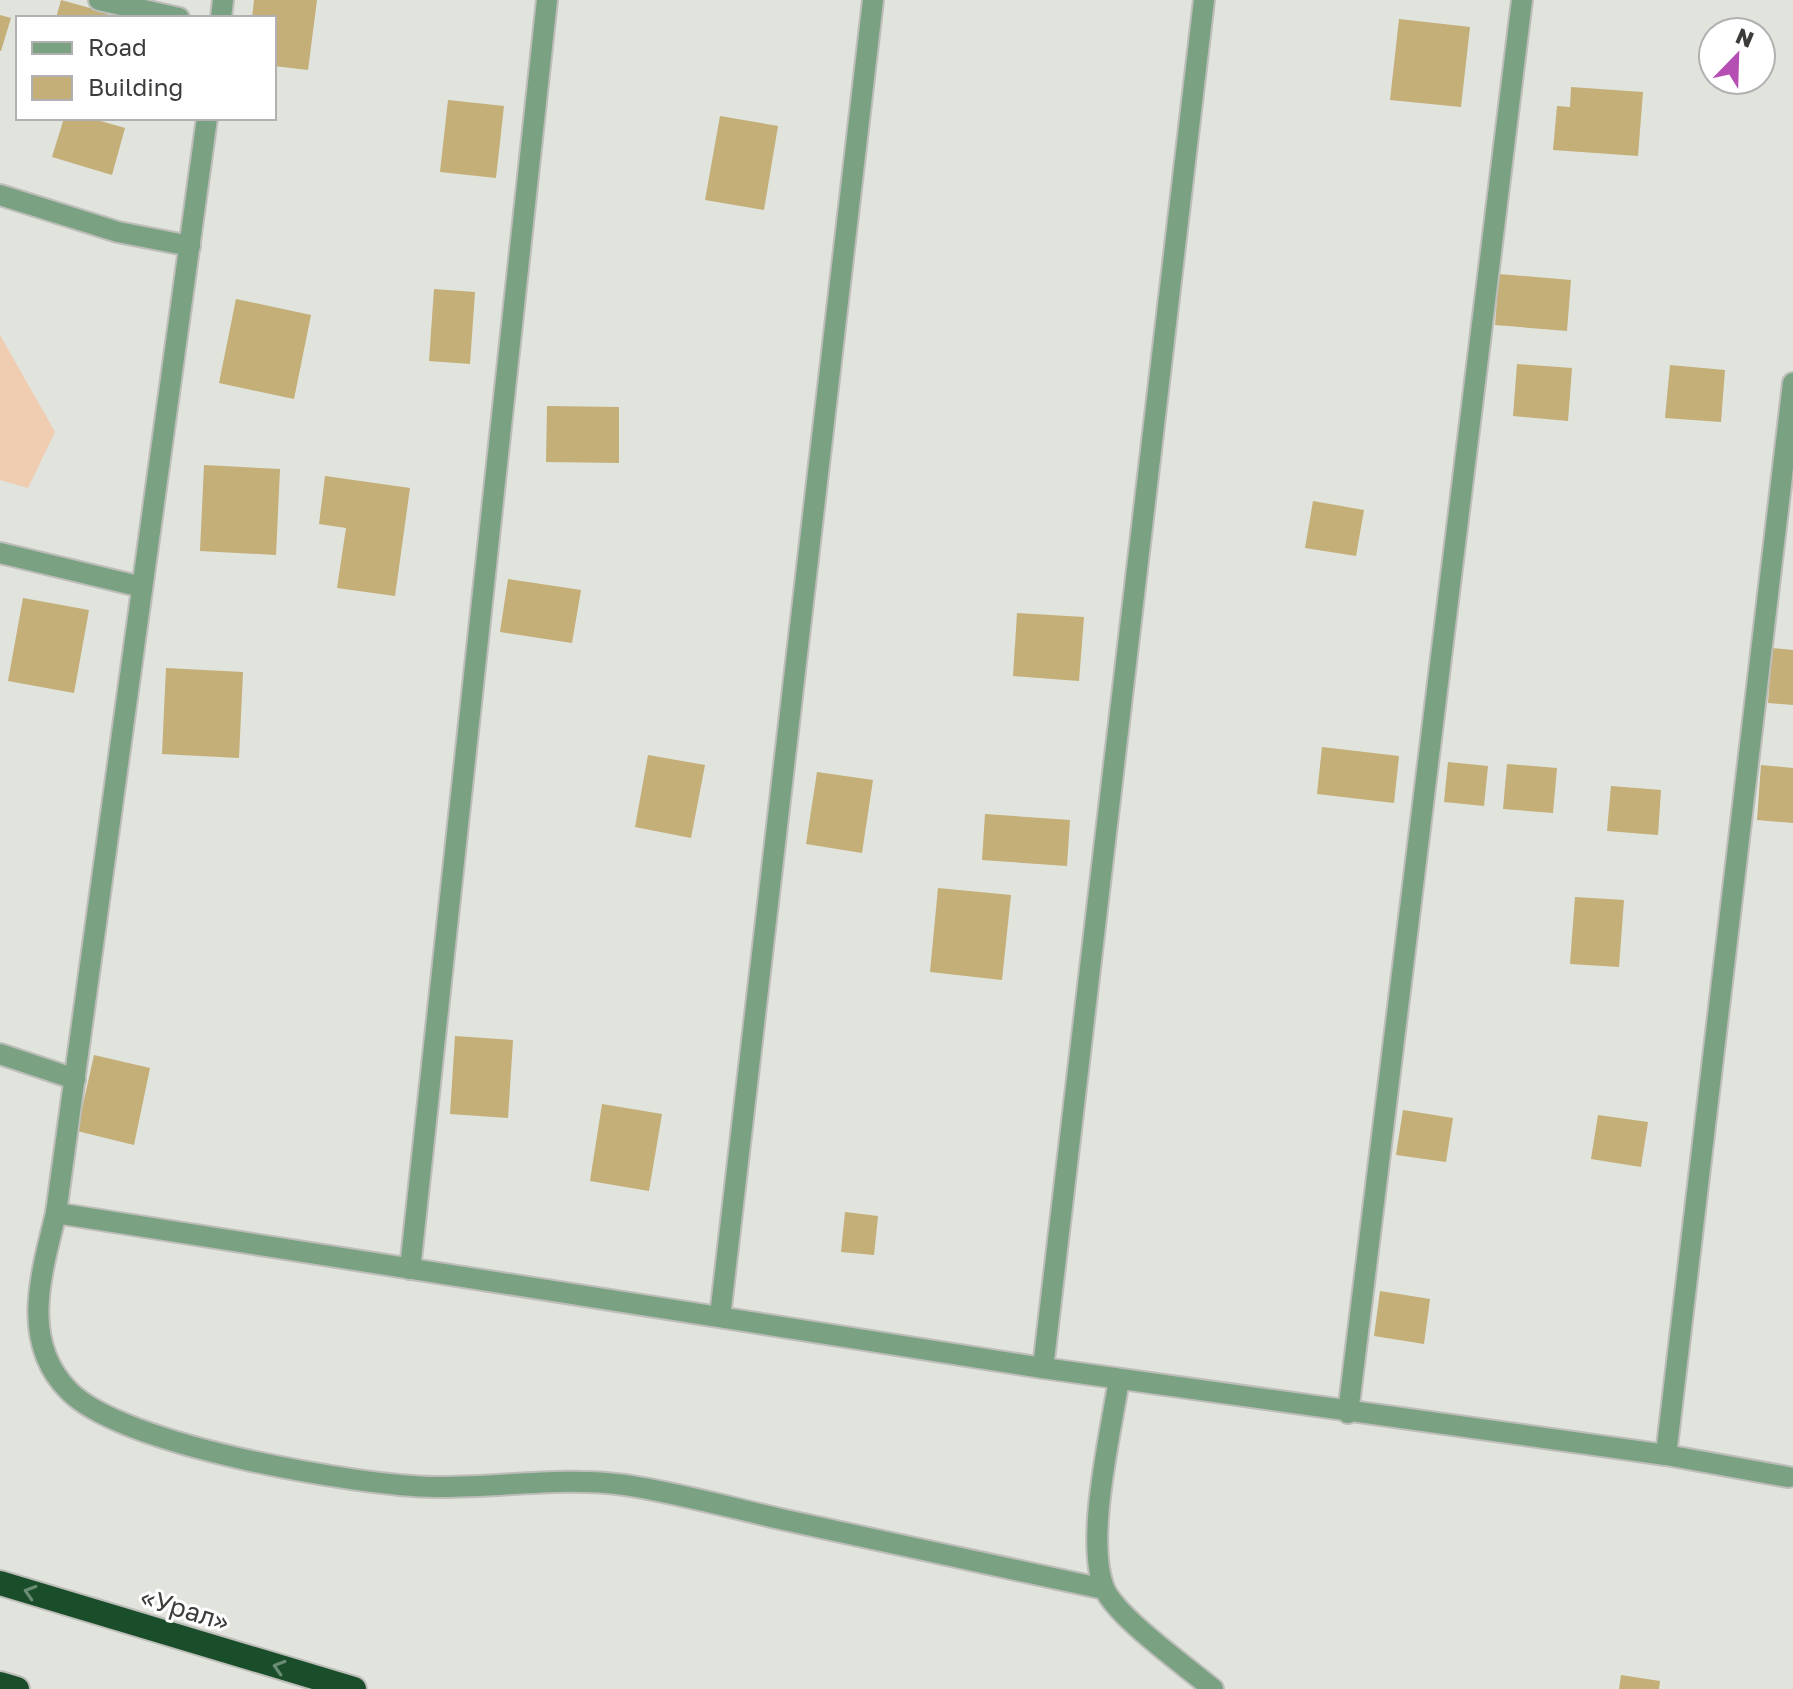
<svg xmlns="http://www.w3.org/2000/svg" width="1793" height="1689" font-family="'Golos Text',sans-serif">
<style>
.green{fill:#f0ccb1}
.building{fill:#c3af77}
.lines{fill:none;stroke-linecap:round;stroke-linejoin:round}
.minor-casing{stroke:#bdbeb9;stroke-width:24}
.highway-casing{stroke:#bdbeb9;stroke-width:28}
.minor{stroke:#7aa182;stroke-width:20}
.highway{stroke:#1a4d29;stroke-width:24}
.oneway{stroke:#6a8b74}
.labels{text-anchor:middle;dominant-baseline:central;stroke-width:6;stroke-linejoin:round;paint-order:stroke}
.street-label{font-size:26px;fill:#3c3d3b;stroke:#fff}
</style>
<rect width="100%" height="100%" fill="#e1e3dd"/>
<path class="green" d="M0 335 55 432 28 488 0 480Z"/>
<g class="building">
<path d="M61 0 108 13 107 18H56Z"/>
<path d="M254 0H317L308 70 274 66V18H252Z"/>
<path d="M0 15 11 18 1 51H0Z"/>
<path d="M1399 19 1470 27 1461 107 1390 100Z"/>
<path d="M1571 87 1643 92 1638 156 1553 150 1557 106 1570 107Z"/>
<path d="M448 100 504 106 496 178 440 172Z"/>
<path d="M720 116 778 126 764 210 705 200Z"/>
<path d="M64 118H90L125 128 112 175 52 157Z"/>
<path d="M1499 274 1571 280 1567 331 1495 325Z"/>
<path d="M434 289 475 292 470 364 429 361Z"/>
<path d="M236 299 311 315 294 399 219 383Z"/>
<path d="M1517 364 1572 368 1568 421 1513 416Z"/>
<path d="M1670 365 1725 370 1721 422 1665 418Z"/>
<path d="M547 406 619 407V463L546 462Z"/>
<path d="M204 465 280 469 276 555 200 551Z"/>
<path d="M325 476 410 488 395 596 337 588 346 528 319 524Z"/>
<path d="M1313 501 1364 510 1356 556 1305 548Z"/>
<path d="M508 579 581 590 572 643 500 632Z"/>
<path d="M23 598 89 610 74 693 8 681Z"/>
<path d="M1017 613 1084 617 1079 681 1013 676Z"/>
<path d="M1772 648 1793 650V705L1768 703Z"/>
<path d="M166 668 243 672 239 758 162 754Z"/>
<path d="M1322 747 1399 756 1394 803 1317 794Z"/>
<path d="M648 755 705 765 691 838 635 827Z"/>
<path d="M1448 762 1488 766 1484 806 1444 802Z"/>
<path d="M1507 764 1557 768 1553 813 1503 809Z"/>
<path d="M1761 765 1793 768V823L1757 820Z"/>
<path d="M817 772 873 780 862 853 806 844Z"/>
<path d="M1611 786 1661 790 1658 835 1607 831Z"/>
<path d="M985 814 1070 820 1067 866 982 860Z"/>
<path d="M938 888 1011 895 1002 980 930 972Z"/>
<path d="M1575 897 1624 900 1619 967 1570 964Z"/>
<path d="M455 1036 513 1040 508 1118 450 1114Z"/>
<path d="M94 1055 150 1068 134 1145 77 1131Z"/>
<path d="M602 1104 662 1114 649 1191 590 1181Z"/>
<path d="M1403 1110 1453 1118 1446 1162 1396 1155Z"/>
<path d="M1598 1115 1648 1122 1641 1167 1591 1159Z"/>
<path d="M845 1212 878 1216 874 1255 841 1252Z"/>
<path d="M1380 1291 1430 1299 1424 1344 1374 1336Z"/>
<path d="M1621 1675 1660 1681 1659 1689H1619Z"/>
</g>
<g class="lines">
<defs>
<g id="minor">
<path d="M99 0 179 18"/>
<path d="M221 18 223 0"/>
<path d="M207 118 56 1213C42 1272 19 1341 69 1391 123 1446 358 1486 436 1487 499 1488 562 1476 625 1485 678 1493 732 1508 785 1520 891 1543 998 1566 1104 1589"/>
<path d="M0 195 118 232 190 246"/>
<path d="M0 553 142 587"/>
<path d="M0 1054 75 1079"/>
<path d="M56 1213 1043 1368 1666 1455 1788 1477"/>
<path d="M410 1269 547 0"/>
<path d="M720 1316 873 0"/>
<path d="M1043 1368 1204 0"/>
<path d="M1119 1379C1111 1432 1085 1539 1104 1588 1116 1617 1187 1667 1213 1689"/>
<path d="M1348 1413 1522 0"/>
<path d="M1666 1455 1793 383"/>
</g>
<g id="highway">
<path d="M0 1583 354 1689"/>
<path d="M0 1684 17 1689"/>
</g>
</defs>
<use href="#minor" class="minor-casing"/>
<use href="#highway" class="highway-casing"/>
<use href="#minor" class="minor"/>
<use href="#highway" class="highway"/>
</g>
<defs><path id="oneway-chevron" d="M-2-3.5L2.5 0L-2 3.5" fill="none" stroke-width="1.6" stroke-linecap="round" stroke-linejoin="round" transform="scale(2)"/></defs>
<g class="oneway">
<use href="#oneway-chevron" transform="translate(30 1592) rotate(-163)"/>
<use href="#oneway-chevron" transform="translate(279 1667) rotate(-163)"/>
</g>
<g class="labels">
<g class="street-label">
<text transform="translate(185 1609) rotate(17)">«Урал»</text>
</g>
</g>
<rect x="16" y="16" width="260" height="104" fill="#ffffff" stroke="#b1b1b1" stroke-width="2"/>
<rect x="32" y="42" width="40" height="12" fill="#7aa182" stroke="#b1b1b1" stroke-width="2"/>
<text x="88" y="56" font-size="24" fill="#3c3d3b">Road</text>
<rect x="32" y="76" width="40" height="24" fill="#c3af77" stroke="#b1b1b1" stroke-width="2"/>
<text x="88" y="96" font-size="24" fill="#3c3d3b">Building</text>
<g transform="translate(1737 56) rotate(23)"><circle r="38" fill="#ffffff" stroke="#b1b1b1" stroke-width="2"/>
<path d="M0-6L14 30L0 20L-14 30Z" fill="#b64fb3"/>
<text y="-12" font-size="22" font-weight="bold" text-anchor="middle" fill="#3c3d3b">N</text>
</g>
</svg>
